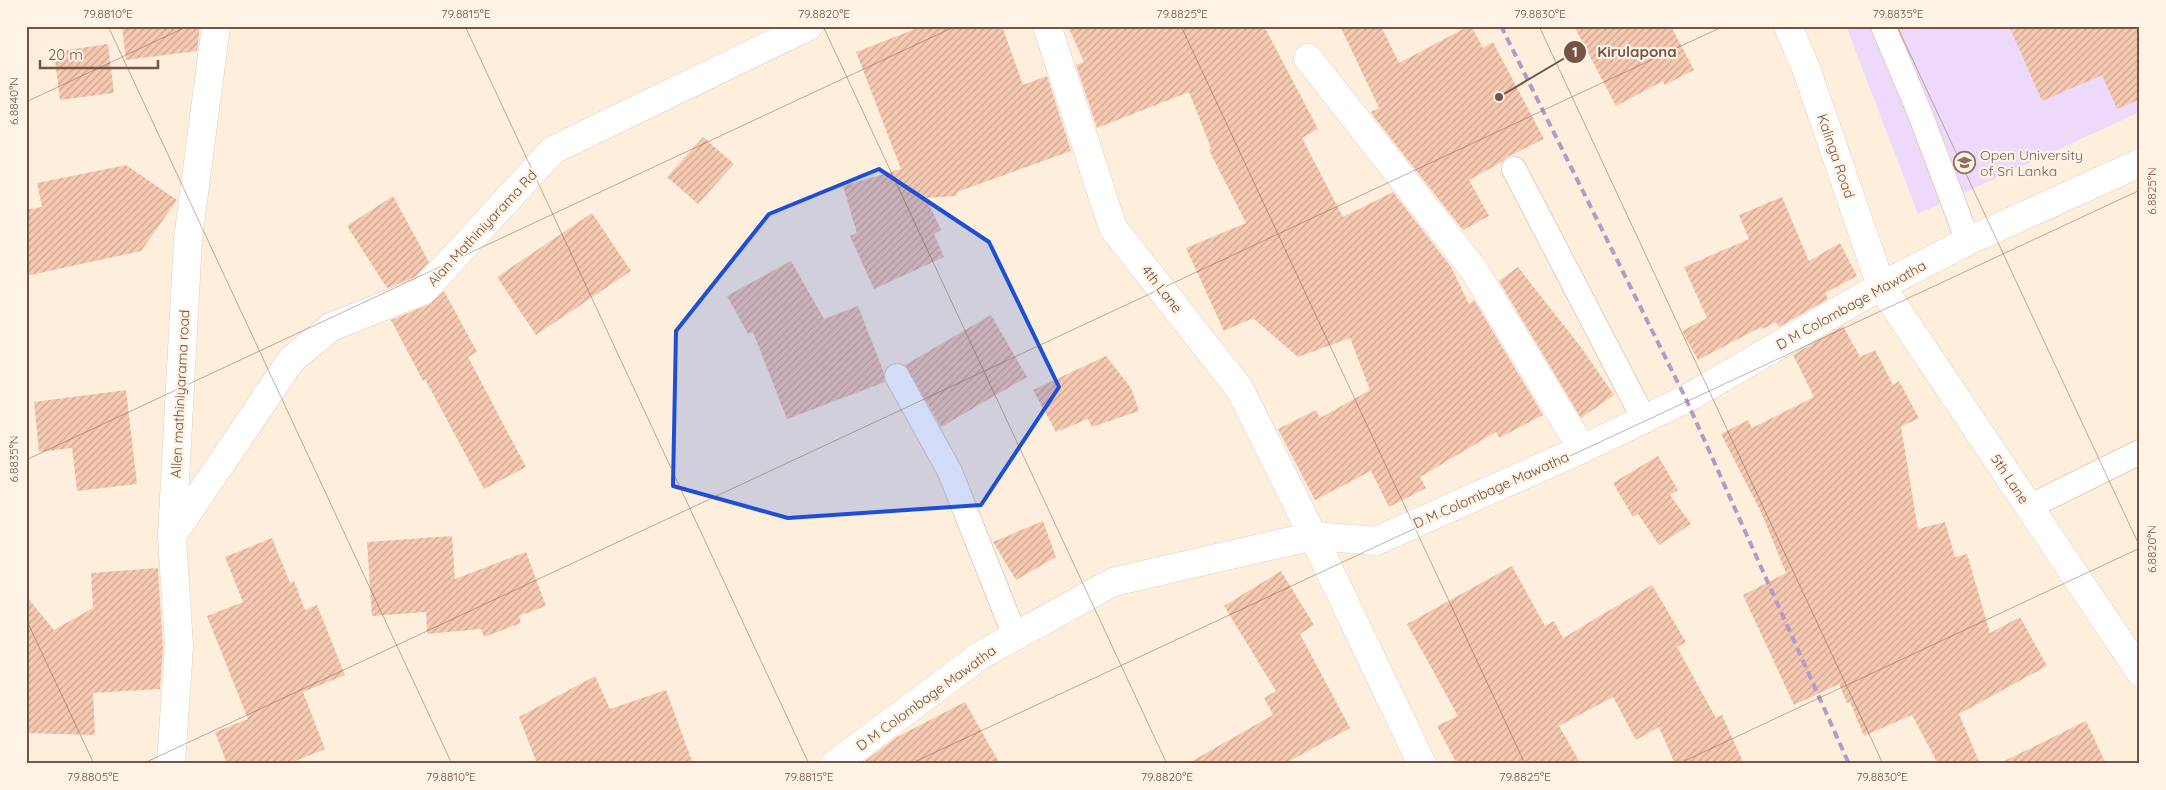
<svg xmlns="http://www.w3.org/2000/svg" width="2166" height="790" font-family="Quicksand,sans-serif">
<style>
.education{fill:#eddafa}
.building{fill:url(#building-hatch)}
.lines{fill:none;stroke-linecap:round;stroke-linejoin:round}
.service-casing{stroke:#e5ccbc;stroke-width:26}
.minor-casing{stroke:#e5ccbc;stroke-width:29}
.tertiary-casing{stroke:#e5ccbc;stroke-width:29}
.service{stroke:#fff;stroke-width:24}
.minor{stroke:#fff;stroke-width:28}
.tertiary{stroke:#fff;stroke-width:28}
.rail{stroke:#b19cc7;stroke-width:4;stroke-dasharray:8 5;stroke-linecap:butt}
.marked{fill:#1d4ed8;fill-opacity:0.2;stroke:#1d4ed8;stroke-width:4;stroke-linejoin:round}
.ticks{fill:none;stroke:#765344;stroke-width:1;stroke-opacity:0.45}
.labels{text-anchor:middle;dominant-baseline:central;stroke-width:4.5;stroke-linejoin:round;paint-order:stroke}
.education-label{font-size:14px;fill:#785e54;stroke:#fff3e6;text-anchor:start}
.street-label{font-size:14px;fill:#765344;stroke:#fff3e6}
.leader{fill:none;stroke:#765344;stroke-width:2}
.callout-dot{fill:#765344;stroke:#fff3e6;stroke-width:2}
.mark-label{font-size:15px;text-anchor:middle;font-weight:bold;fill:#fff}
.callout-label{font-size:15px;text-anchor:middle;font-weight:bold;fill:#765344;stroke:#fff3e6;stroke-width:4.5;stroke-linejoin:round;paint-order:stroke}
.neatline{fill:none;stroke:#765344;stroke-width:2}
.ticks-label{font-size:12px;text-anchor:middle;fill:#765344}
</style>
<defs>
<pattern id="building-hatch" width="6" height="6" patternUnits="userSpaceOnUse" patternTransform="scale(1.25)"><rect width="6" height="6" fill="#f6c9b2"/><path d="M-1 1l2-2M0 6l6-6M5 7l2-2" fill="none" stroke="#cca692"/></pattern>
</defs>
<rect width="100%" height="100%" fill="#feefdd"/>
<path class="education" d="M1846 26H2140V112L1918 214Z"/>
<g class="building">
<path d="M122 26H200L197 51 126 60Z"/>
<path d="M923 26H1002L1023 85 1047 76 1071 151 957 192V196L926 198 941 230 934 234 944 257 874 289 850 236 857 233 843 186 901 169 856 52Z"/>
<path d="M1068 26H1264L1318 129 1302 138 1343 217 1393 192 1451 267 1469 304 1474 300 1543 415 1499 438 1496 432 1420 477 1426 488 1389 507 1371 471 1315 500 1278 429 1316 410 1320 418 1370 390 1350 338 1298 357 1253 318 1224 331 1186 248 1246 223 1209 150 1211 148 1189 92 1097 128 1076 65 1084 62Z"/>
<path d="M1340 26H1381L1399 63 1469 26H1471L1483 48 1493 42 1544 139 1507 157 1502 162 1469 180 1489 216 1463 230 1374 117 1371 112 1379 108Z"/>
<path d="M1574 26H1671L1694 70 1665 85 1663 81 1616 106Z"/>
<path d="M2009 26H2140V99L2117 109 2102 75 2042 101Z"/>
<path d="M108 44 114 93 60 100 54 52Z"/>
<path d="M703 137 734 164 698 204 667 177Z"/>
<path d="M126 165 177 200 141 251 26 276V210L42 207 37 183Z"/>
<path d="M393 196 429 262 415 277 387 288 347 226Z"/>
<path d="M1782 197 1809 261 1840 243 1857 276 1825 293 1828 299 1779 327 1776 322 1763 329 1761 327 1698 360 1682 331 1707 318 1684 267 1749 239 1739 215Z"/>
<path d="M592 213 631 271 536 335 497 277Z"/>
<path d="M791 261 824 319 858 306 884 373 885 382 787 419 753 332 748 334 727 296Z"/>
<path d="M1518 267 1580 346 1614 395 1581 418 1499 281Z"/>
<path d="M444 291 477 352 468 357 526 467 484 489 425 379 423 381 391 320 430 304Z"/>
<path d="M991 315 1027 377 941 427 905 365Z"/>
<path d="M1843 326 1860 357 1875 350 1893 385 1899 381 1919 418 1901 427 1918 529 1945 522 1955 557 1967 554 1990 633 2020 617 2047 666 1959 714 1980 764H1938L1912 715 1864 736 1850 702 1847 703 1839 684 1794 705 1743 595 1786 573 1761 512 1721 434 1748 420 1752 428 1814 397 1793 355Z"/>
<path d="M1106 356 1131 388 1139 411 1092 427 1088 419 1056 432 1033 390Z"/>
<path d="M126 390 137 484 77 491 72 448 39 452 34 402Z"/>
<path d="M1658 456 1678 490 1670 495 1691 524 1659 545 1638 514 1633 517 1613 483Z"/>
<path d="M1043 521 1056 557 1016 580 993 542Z"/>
<path d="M452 536 455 579 526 552 546 606 519 616 521 623 484 637 481 629 427 634 426 612 372 616 367 542Z"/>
<path d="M272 538 290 583 294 581 305 610 317 605 345 675 303 692 325 749 288 764H227L215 732 248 719 207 616 243 602 225 557Z"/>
<path d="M1512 566 1545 626 1554 621 1563 638 1652 585 1686 642 1677 647 1716 718 1722 715 1744 764H1675L1659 727 1636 740 1613 697 1559 726 1581 764H1457L1437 726 1458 716 1407 624Z"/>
<path d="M158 568 163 648 160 689 93 693 95 735 26 733V596L54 630 93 608 91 573Z"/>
<path d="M1281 571 1314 625 1300 634 1350 728 1284 764H1187L1273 715 1264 698 1276 691 1224 606Z"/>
<path d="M595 676 610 709 666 690 693 764H537L519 717Z"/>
<path d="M965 702 1000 764H861L897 737Z"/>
<path d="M2086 721 2106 764H1998Z"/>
</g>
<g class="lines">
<defs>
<g id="service">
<path d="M1883 26 1919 111 1968 241"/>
<path d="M1514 169 1644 419"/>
<path d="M897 376 950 472 1015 636"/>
<path d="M2029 507 2140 452"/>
</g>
<g id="minor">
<path d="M1047 26 1113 228 1239 388 1313 536 1422 764"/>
<path d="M1788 26 1807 71 1881 286 2140 672"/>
<path d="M1308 58 1474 270 1582 449"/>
<path d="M172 536 292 359 331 327 424 290 553 150 809 26"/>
<path d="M171 764 179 646 172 536 188 239 216 26"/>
</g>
<path id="tertiary" d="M835 764 981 655 1113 582 1313 536 1376 541 1582 449 1686 399 1881 286 1968 241 2140 163"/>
</defs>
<use href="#service" class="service-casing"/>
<use href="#minor" class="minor-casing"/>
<use href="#tertiary" class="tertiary-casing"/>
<use href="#service" class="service"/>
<use href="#minor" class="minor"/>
<use href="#tertiary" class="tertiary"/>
<path class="rail" d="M1501 26 1686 399 1849 764"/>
</g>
<path class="marked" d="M879 169 989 242 1059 387 981 505 788 518 673 486 676 331 769 214Z"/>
<path class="ticks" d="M108 26 452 764M465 26 809 764M823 26 1167 764M1181 26 1525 764M1539 26 1883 764M1897 26 2140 547M26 102 188 26M26 460 956 26M26 619 94 764M142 764 1724 26M910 764 2140 190M1678 764 2140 548"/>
<defs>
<symbol id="university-ring" viewBox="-11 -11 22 22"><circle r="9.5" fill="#fff3e6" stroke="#8d6e63" stroke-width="1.5"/><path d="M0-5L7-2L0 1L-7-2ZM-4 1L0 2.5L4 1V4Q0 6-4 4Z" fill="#8d6e63"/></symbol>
</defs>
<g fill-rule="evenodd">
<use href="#university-ring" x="1952" y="150" width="25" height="25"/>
</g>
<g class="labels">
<g class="education-label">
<text x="1980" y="155">Open University<tspan x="1980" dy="16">of Sri Lanka</tspan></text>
</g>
<g class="street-label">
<text transform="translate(1836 156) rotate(71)">Kalinga Road</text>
<text transform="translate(482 228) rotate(-47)">Alan Mathiniyarama Rd</text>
<text transform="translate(1162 289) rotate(52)">4th Lane</text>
<text transform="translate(1851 305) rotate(-29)">D M Colombage Mawatha</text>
<text transform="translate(180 394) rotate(-87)">Allen mathiniyarama road</text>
<text transform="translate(2010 479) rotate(56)">5th Lane</text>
<text transform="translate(1491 490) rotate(-24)">D M Colombage Mawatha</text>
<text transform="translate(926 698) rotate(-36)">D M Colombage Mawatha</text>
</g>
</g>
<path class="leader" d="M1499 97L1575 52"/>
<g class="callout-dot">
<circle cx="1499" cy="97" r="5"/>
<circle cx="1575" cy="52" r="12"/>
</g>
<g class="mark-label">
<text x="1575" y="57">1</text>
</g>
<g class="callout-label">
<text x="1637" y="57">Kirulapona</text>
</g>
<rect width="2166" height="790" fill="none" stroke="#fff3e6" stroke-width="55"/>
<path d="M40 60v8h118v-8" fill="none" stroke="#765344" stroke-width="2.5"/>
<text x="48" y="60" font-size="15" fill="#765344" stroke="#fff3e6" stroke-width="4" paint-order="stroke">20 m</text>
<rect x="28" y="28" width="2110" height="734" class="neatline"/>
<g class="ticks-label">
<text x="108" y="18">79.8810°E</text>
<text x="466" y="18">79.8815°E</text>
<text x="824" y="18">79.8820°E</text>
<text x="1182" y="18">79.8825°E</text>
<text x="1540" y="18">79.8830°E</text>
<text x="1898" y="18">79.8835°E</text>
<text transform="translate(14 101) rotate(-90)" y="4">6.8840°N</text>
<text transform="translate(2152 191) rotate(-90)" y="4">6.8825°N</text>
<text transform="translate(14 459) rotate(-90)" y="4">6.8835°N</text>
<text transform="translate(2152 549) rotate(-90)" y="4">6.8820°N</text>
<text x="93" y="781">79.8805°E</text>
<text x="451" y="781">79.8810°E</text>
<text x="809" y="781">79.8815°E</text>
<text x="1167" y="781">79.8820°E</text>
<text x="1525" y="781">79.8825°E</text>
<text x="1882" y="781">79.8830°E</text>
</g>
</svg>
